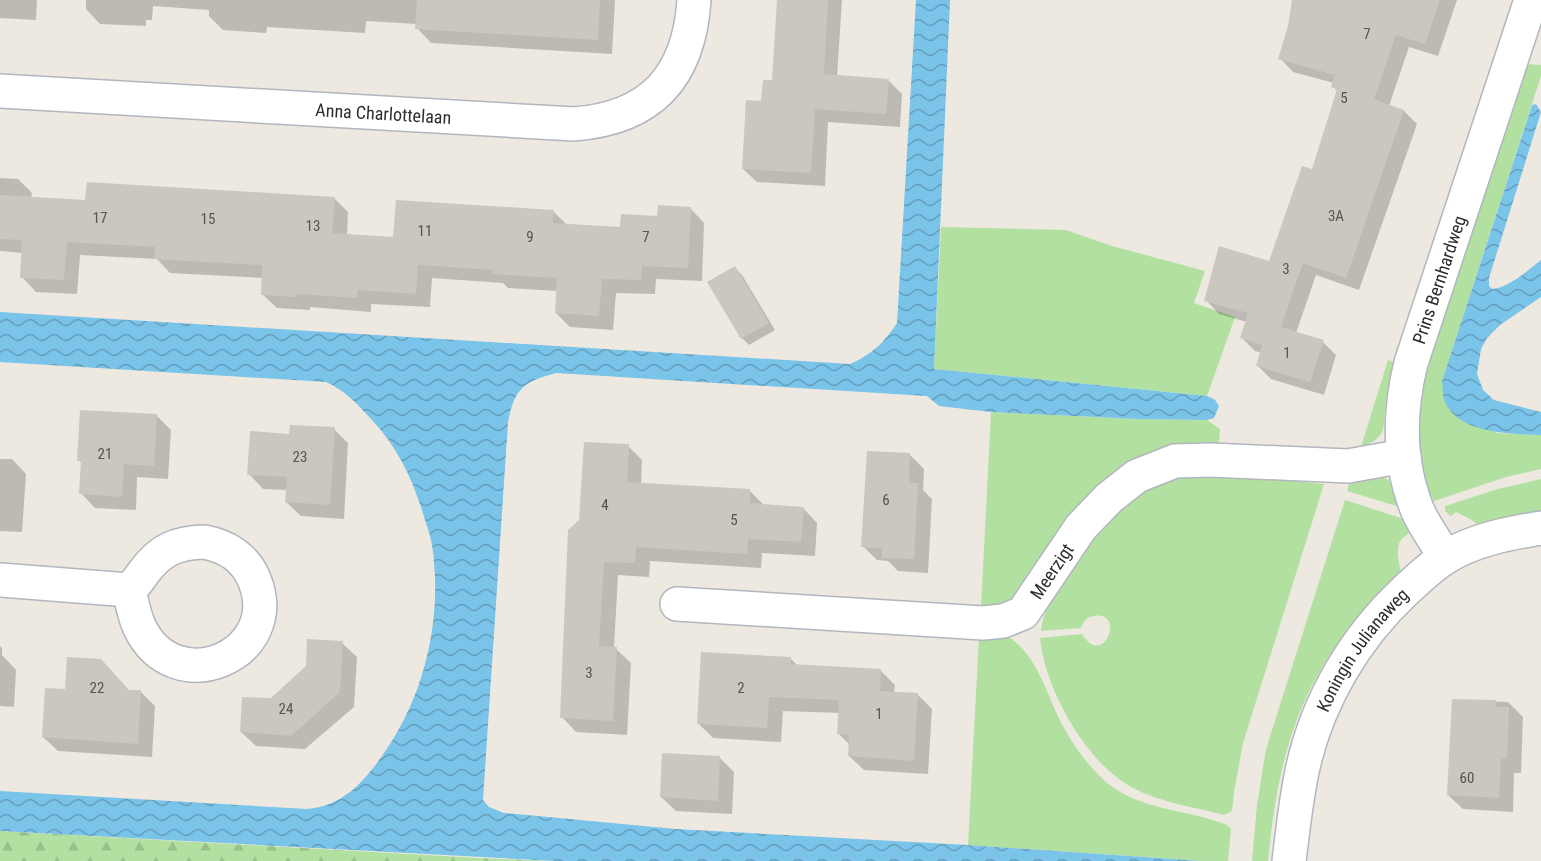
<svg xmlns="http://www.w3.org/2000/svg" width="1541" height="861" font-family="'Roboto Condensed',sans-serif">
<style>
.grass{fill:#b1e0a0}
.forest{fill:url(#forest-firs)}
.water{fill:url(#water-waves)}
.shadow{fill:#0003}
.building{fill:#c9c7be}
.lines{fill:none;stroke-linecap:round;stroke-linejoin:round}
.minor-casing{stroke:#b3b5bf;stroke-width:36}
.minor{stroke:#fff;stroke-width:33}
.labels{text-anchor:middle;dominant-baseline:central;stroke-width:5;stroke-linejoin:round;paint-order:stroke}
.number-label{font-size:15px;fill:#545451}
.street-label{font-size:18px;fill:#2d2d2d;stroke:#fff}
</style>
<defs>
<pattern id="forest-firs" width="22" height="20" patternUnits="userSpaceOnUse" patternTransform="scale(1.5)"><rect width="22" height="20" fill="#b1e0a0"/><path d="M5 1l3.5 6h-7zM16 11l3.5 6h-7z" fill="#99c08a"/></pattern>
<pattern id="water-waves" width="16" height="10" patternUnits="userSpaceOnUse" patternTransform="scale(1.5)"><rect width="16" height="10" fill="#7ac3e9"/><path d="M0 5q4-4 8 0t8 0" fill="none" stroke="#649fbd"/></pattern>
</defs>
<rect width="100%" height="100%" fill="#ede9e0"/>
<g class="grass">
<path d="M1523 64 1541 65V76L1442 381 1496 433 1541 435V469L1506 477 1434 501C1407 444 1417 400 1433 342Z"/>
<path d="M941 227 1066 230 1112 246 1205 271 1194 303 1235 317 1207 396 934 369Z"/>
<path d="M1388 360 1397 363C1393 375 1389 388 1386 401 1382 425 1390 437 1361 447Z"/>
<path d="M991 412 1139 419 1207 420 1220 429 1219 444 1065 523 1034 567 1024 591 1007 606 981 607Z"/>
<path d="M1186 475 1270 479 1324 484 1243 743 1234 792 1232 811 1224 815C1195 807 1162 803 1135 789 1087 765 1045 690 1040 638L1082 634C1104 670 1126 610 1094 616 1086 617 1084 621 1081 628L1041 631C1045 587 1111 505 1151 486 1162 481 1175 479 1186 475Z"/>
<path d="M1381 476 1394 483 1403 508 1347 491 1350 481Z"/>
<path d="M1541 479V512L1480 527 1472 520 1456 512 1451 516 1445 511V506L1498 489Z"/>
<path d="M1345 500 1407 520 1409 533C1407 535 1403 537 1401 540 1395 548 1399 563 1401 572 1308 660 1280 735 1268 861H1252L1257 805 1266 749Z"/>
<path d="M1007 636C1038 654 1047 697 1064 728 1075 748 1089 767 1106 782 1140 811 1188 809 1227 825L1231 829 1228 861H1202L968 845 979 637Z"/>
</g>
<path class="forest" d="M0 831 479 858 555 861H0Z"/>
<g class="water">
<path d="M916 0H950L934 369 1207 396 1215 400 1219 406 1214 418 1207 420 1139 419 991 412 939 406 927 396 556 373C524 382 515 387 508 422L483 800 489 807 504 813 676 829 968 845 1202 861H555L0 831V791L307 809C342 806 362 784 382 756 425 696 443 618 432 545 430 533 425 521 422 510 411 476 396 445 371 419 357 404 346 391 326 382L0 362V312L850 364C871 355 884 343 897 323Z"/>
<path d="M1536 104 1541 112 1489 278V286L1492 289C1510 287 1527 271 1541 260V297L1500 325 1487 338 1481 349 1477 374 1483 390 1494 400 1541 412V435C1513 434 1461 434 1446 404 1442 397 1443 388 1442 381L1532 105Z"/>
</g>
<g class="shadow">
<path d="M0 0H37L36 20 0 18Z"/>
<path d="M86 0H615L612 54 431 43 417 28V24L366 21 365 33 267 27 266 33 223 30 209 16V10L153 6 152 20H146V26L100 24 86 9Z"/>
<path d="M778 0H842L837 77 888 80 902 94 900 127 828 122 825 186 757 182 743 169 763 102 773 82Z"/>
<path d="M1362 0H1457L1438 56 1409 47 1389 106 1404 111 1417 124 1359 290 1316 275 1296 333 1323 342 1336 355 1324 395 1271 379 1258 366 1262 353 1255 351 1242 338 1247 322 1219 314 1206 300 1270 263 1313 171 1338 91 1333 87 1334 83 1293 72 1280 58Z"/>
<path d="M0 178 18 179 32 193 31 198 87 201 334 198 348 212 347 235 395 238 553 211 567 225 622 228 690 208 704 223 702 281 656 279 655 294 616 293 613 330 570 327 556 313 558 291 508 288 503 283 432 278 430 307 371 304V312L310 307V310L277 308 262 294 263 278 170 273 157 259 80 255 77 294 36 292 22 277 23 253 0 251Z"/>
<path d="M735 268 742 275 775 330 749 345 742 338Z"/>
<path d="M156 415 171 430 168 479 137 477 136 510 95 508 81 493 82 464 79 460Z"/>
<path d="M334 429 348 443 344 519 301 516 286 502 287 490 263 489 249 474 291 435Z"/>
<path d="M628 446 642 460 641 484 750 491 765 506 803 508 817 523 815 556 762 553 761 568 650 561 649 577 618 575 614 648 616 649 631 663 627 735 576 732 562 717 581 520Z"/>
<path d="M910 455 924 469 923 490 932 499 928 573 898 571 888 561 877 560 863 546Z"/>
<path d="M0 459H12L26 474 22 532 0 531Z"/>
<path d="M342 643 357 657 354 707 305 749 256 746 241 732Z"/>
<path d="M0 646 2 648V655L16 670 14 707 0 706Z"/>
<path d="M791 659 798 666 880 670 895 685 894 693 917 694 932 709 928 774 864 770 849 756 850 745 839 734 840 713 783 711 781 742 713 738 699 724Z"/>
<path d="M130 691 141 692 155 706 152 757 58 751 43 737Z"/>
<path d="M1453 700 1508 702 1523 717 1521 773H1514L1513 812 1463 809 1448 795Z"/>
<path d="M720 758 734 772 732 814 676 811 661 797Z"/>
</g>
<g class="building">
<path d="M417 0H600L598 40 415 29Z"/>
<path d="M777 0H828L824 74 889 79 886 114 815 109 811 173 742 169 746 100 761 101 763 80H772Z"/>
<path d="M1292 0H1440L1425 44 1396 35 1374 99 1404 110 1346 278 1303 263 1281 327 1324 340 1310 382 1256 366 1262 345 1240 338 1248 313 1204 301 1219 246 1269 261 1302 166 1312 169 1337 89 1331 87 1335 75 1278 59 1288 26Z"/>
<path d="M87 182 335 197 332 233 393 237 396 200 554 210 553 223 620 227 621 214 657 216 658 205 691 207 688 268 642 266 641 280 602 279 599 316 555 313 557 278 492 274 493 270 418 265 416 294 358 290 357 298 297 294 296 297 261 295 262 265 154 259 155 247 67 242 64 280 20 278 22 240 0 239V195L85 200Z"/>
<path d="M735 266 769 323 741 339 707 282Z"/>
<path d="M80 410 157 414 154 466 124 464 122 497 79 494 81 461H77Z"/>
<path d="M290 425 335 427 330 505 285 502 287 477 247 475 250 431 289 434Z"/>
<path d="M584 442 629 444 627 482 750 489V503L804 507 801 542 748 539 747 554 636 547 635 563 604 562 599 646 617 647 613 721 560 718 568 530 579 520Z"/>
<path d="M867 451 910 453 909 483H918L914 559 882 558V548L861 547Z"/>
<path d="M307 639 343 641 340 692 291 736 240 732 242 697 271 698 306 666Z"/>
<path d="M701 652 791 657V664L881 669 880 691 918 693 914 761 848 756 849 735 837 734 839 700 769 697 767 728 697 724Z"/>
<path d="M67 657 101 659 129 690H141L138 744 42 737 45 688 65 689Z"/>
<path d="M1452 699 1496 700V707H1509L1507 759H1501L1499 798 1447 795Z"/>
<path d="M662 753 720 756 718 801 660 797Z"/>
</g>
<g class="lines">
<defs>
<g id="minor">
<path id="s1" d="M0 91 574 124C652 118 689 76 694 0"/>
<path d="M204 542C227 546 245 558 254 579 286 655 174 703 139 626 134 615 132 602 129 590 136 584 139 579 144 572 161 549 177 543 204 542Z"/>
<path id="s2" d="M1445 557C1436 541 1424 526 1417 509 1398 461 1399 411 1411 363L1531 0"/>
<path d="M0 580 129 590"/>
<path id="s3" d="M677 604 983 623 1003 621 1023 613 1081 527 1109 498 1137 476 1175 461 1211 460 1348 466 1404 456"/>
<path id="s4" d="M1289 861C1293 829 1296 798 1303 767 1318 700 1355 638 1404 592 1417 580 1431 566 1446 557 1473 540 1510 533 1541 528"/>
</g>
</defs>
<use href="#minor" class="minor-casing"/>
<use href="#minor" class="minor"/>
</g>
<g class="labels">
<g class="number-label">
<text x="1367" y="34">7</text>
<text x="1344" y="98">5</text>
<text x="1336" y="216">3A</text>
<text x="100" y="218">17</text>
<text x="208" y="219">15</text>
<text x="313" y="226">13</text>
<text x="425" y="231">11</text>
<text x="530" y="237">9</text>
<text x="646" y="237">7</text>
<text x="1286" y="269">3</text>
<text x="1287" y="353">1</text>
<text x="105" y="454">21</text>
<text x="300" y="457">23</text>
<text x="886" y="500">6</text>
<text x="605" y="505">4</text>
<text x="734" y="520">5</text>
<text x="589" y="673">3</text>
<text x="97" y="688">22</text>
<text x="741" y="688">2</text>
<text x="286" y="709">24</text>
<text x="879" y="714">1</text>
<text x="1467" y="778">60</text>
</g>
<g class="street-label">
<text stroke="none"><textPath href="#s1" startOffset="384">Anna Charlottelaan</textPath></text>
<text stroke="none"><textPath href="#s2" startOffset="292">Prins Bernhardweg</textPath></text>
<text stroke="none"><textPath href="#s3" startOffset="399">Meerzigt</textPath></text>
<text stroke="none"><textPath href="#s4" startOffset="228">Koningin Julianaweg</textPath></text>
</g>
</g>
</svg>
